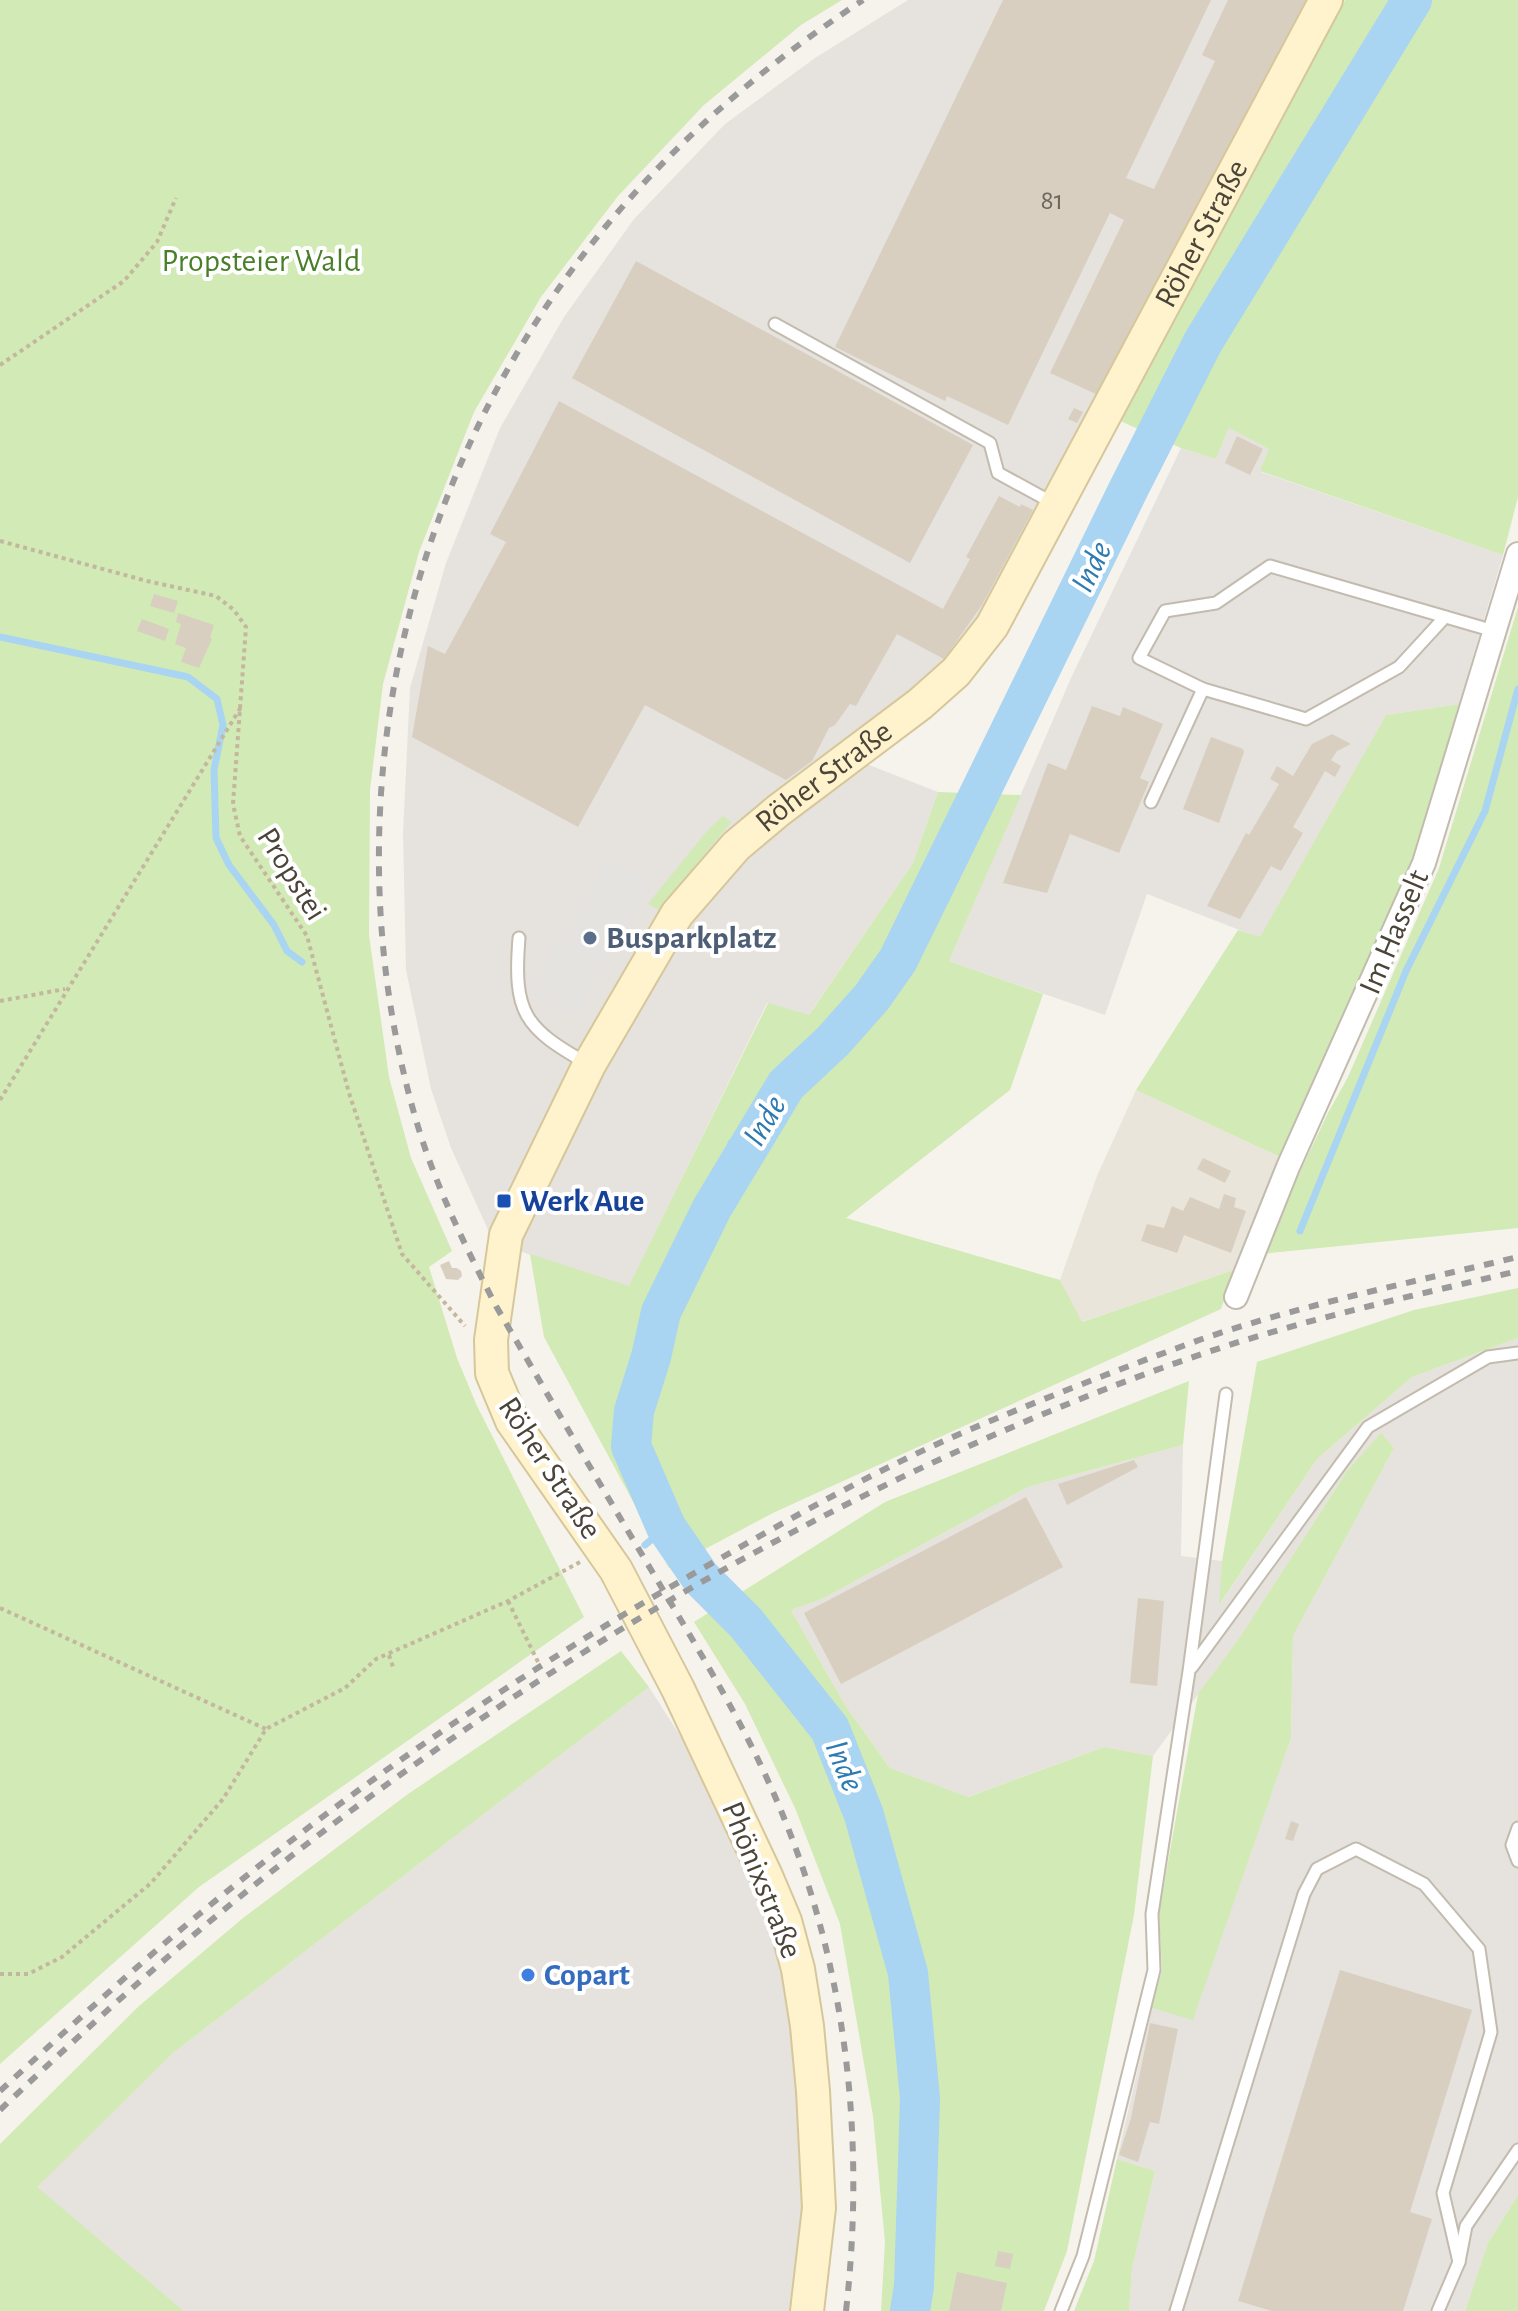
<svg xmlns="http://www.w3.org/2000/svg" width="1518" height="2311" font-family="'Alegreya Sans',sans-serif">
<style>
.residential{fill:#eae5da}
.industrial{fill:#e6e2dd}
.green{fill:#d2eab5}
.parking{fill:#e5e3e0}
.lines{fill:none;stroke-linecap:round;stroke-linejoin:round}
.stream{stroke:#a9d4f2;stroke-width:7}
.river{stroke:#a9d4f2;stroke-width:40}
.building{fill:#d8cfc1}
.service-casing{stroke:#c2bbae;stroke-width:15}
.minor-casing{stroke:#c2bbae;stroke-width:26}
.secondary-casing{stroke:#d6c79b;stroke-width:36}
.path{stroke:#c4b79f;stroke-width:4;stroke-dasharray:4 4;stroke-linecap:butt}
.service{stroke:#fff;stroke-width:11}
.minor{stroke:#fff;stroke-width:22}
.secondary{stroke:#fff3cd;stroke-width:32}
.rail{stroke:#9a9a9a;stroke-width:6;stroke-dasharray:10 10;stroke-linecap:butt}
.service-dot{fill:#5c6f8a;stroke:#fff;stroke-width:3}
.transit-dot{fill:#1a4fb4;stroke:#fff;stroke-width:3}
.shop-dot{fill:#3f7fe0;stroke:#fff;stroke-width:3}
.labels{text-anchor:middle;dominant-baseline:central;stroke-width:8;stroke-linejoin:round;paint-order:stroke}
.number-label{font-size:28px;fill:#6e675b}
.street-label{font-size:32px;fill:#4b4439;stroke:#fff}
.park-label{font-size:32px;fill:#4a7f2a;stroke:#fff}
.service-label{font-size:32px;font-weight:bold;fill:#4e5e75;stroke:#fff;text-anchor:start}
.transit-label{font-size:32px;font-weight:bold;fill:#164399;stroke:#fff;text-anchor:start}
.shop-label{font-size:32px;font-weight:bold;fill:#366cbe;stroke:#fff;text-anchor:start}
.water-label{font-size:34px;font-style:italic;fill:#2e7ab2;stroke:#fff}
</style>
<rect width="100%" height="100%" fill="#f6f3ec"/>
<path class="residential" d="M1136 1090 1280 1157 1234 1270 1081 1322 1060 1280 1097 1176Z"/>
<g class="industrial">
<path d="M908 0H1315L987 624 907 701 835 747 864 763 938 792 913 863 808 1016 767 1003 629 1287 494 1243 451 1148 431 1089 406 970 403 833 410 688 446 563 500 428 564 317 634 219 725 124 815 58Z"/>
<path d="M1229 428 1270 449 1261 472 1503 555 1459 704 1386 715 1260 938 1147 894 1105 1015 949 961 1071 678 1181 448 1216 459Z"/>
<path d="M1518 1338V2195L1488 2243 1465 2311H1129L1132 2268 1155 2171 1117 2159 1152 2008 1193 2019 1291 1738 1293 1636 1394 1448 1381 1434 1347 1471 1240 1637 1153 1756 1104 1747 967 1797 890 1768 845 1705 791 1610 822 1599 1028 1487 1183 1445 1181 1556 1222 1561 1220 1604 1317 1459 1412 1377Z"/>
<path d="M649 1687 709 1781 768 1927 796 2023 801 2090 803 2204 789 2311H184L36 2187 173 2053Z"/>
</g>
<g class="green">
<path d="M0 0H842L801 25 704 105 618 196 541 297 474 412 419 552 383 684 370 790 369 935 389 1077 411 1158 452 1251 429 1267 457 1358 477 1406 584 1617 199 1887 0 2064Z"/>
<path d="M1345 0H1518V497L1503 555 1260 471 1269 449 1229 428 1216 459 1181 448 1118 420Z"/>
<path d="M1518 607V1228L1261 1254 1328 1113 1348 1077 1439 868Z"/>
<path d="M1459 704 1414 857 1280 1157 1136 1090 1238 930 1260 937 1386 715Z"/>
<path d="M938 792 1021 795 949 961 1043 994 1010 1090 846 1218 1060 1280 1082 1322 1234 1270 1221 1309 775 1512 669 1568 544 1337 530 1254 629 1286 768 1003 809 1015 913 863Z"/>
<path d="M723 816 731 822 659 910 648 904 707 831Z"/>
<path d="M1518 1288V1338L1412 1377 1317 1459 1219 1605 1222 1561 1257 1362 1414 1310Z"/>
<path d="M1189 1381 1183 1445 1028 1487 822 1599 791 1610 845 1705 890 1768 968 1797 1104 1747 1153 1756 1134 1915 1067 2251 1044 2311H881L885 2242 873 2116 840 1924 795 1808 745 1704 694 1622 885 1502Z"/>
<path d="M1381 1433 1394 1448 1293 1636 1291 1738 1193 2020 1152 2008 1162 1970 1159 1913 1198 1694 1240 1637 1347 1471Z"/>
<path d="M621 1651 649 1687 173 2053 37 2187 184 2311H0V2144L139 2006 243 1918 408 1794Z"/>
<path d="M1117 2159 1155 2171 1132 2268 1129 2311H1074L1094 2261Z"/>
<path d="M1518 2195V2311H1465L1488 2243Z"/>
</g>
<path class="parking" d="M607 858 652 884 574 1018 528 991Z"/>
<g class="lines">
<g class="stream">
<path d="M0 637 188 677 217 699 223 725 214 770 216 838 229 865 274 925 287 951 302 962"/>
<path d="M731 1143 747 1151"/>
<path d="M1300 1231 1406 971 1485 811 1518 689"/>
<path d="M645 1545 666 1527"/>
</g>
<path class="river" d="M910 2311 914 2286 920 2098 908 1973 864 1815 830 1729 746 1623 701 1578 666 1527 631 1446 634 1411 651 1357 661 1312 712 1208 786 1085 833 1041 872 997 898 960 1129 488 1203 342 1412 0"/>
</g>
<g class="building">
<path d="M1003 0H1211L1126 178 1154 189 1215 61 1202 55 1228 0H1307L1096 394 1050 373 1124 220 1110 213 1008 425 947 396 945 401 835 347Z"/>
<path d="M636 261 973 445 910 563 572 378Z"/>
<path d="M559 401 943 609 970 559 966 557 999 496 1020 507 1021 504 1033 510 982 605 944 659 897 634 856 706 850 704 835 725 829 728 812 761 786 780 645 705 578 827 412 737 428 646 445 654 506 542 490 534Z"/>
<path d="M1074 408 1083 412 1077 423 1068 419Z"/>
<path d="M1237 436 1263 449 1250 475 1225 463Z"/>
<path d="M154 594 178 601 174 613 150 606Z"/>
<path d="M178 613 214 625 210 638 212 639 199 668 181 662 186 648 175 644 181 624 176 622Z"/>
<path d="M142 619 169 629 165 641 137 631Z"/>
<path d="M1092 706 1120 716 1123 707 1163 724 1140 778 1149 782 1119 853 1070 834 1047 893 1003 883 1048 763 1066 770Z"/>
<path d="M1332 734 1351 744 1337 751 1331 760 1341 766 1335 777 1325 771 1293 827 1303 833 1281 871 1271 866 1240 919 1207 906 1246 833 1249 835 1279 784 1270 779 1277 766 1293 776 1312 744Z"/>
<path d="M1211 737 1243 749 1244 752 1219 823 1183 809Z"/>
<path d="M1203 1158 1231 1171 1225 1183 1197 1169Z"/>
<path d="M1224 1194 1236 1198 1234 1207 1246 1211 1231 1253 1184 1235 1177 1253 1141 1241 1147 1224 1164 1228 1172 1206 1183 1211 1190 1197 1219 1209Z"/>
<path d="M449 1261 452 1268H457L461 1271 462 1276 458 1280 446 1279 440 1265Z"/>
<path d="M1134 1460 1138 1467 1067 1505 1058 1484Z"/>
<path d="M1026 1497 1063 1567 841 1684 804 1613Z"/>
<path d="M1138 1598 1164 1601 1157 1686 1130 1683Z"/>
<path d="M1291 1821 1299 1824 1293 1841 1285 1839Z"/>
<path d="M1340 1970 1472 2010 1410 2212 1432 2219 1403 2311H1272L1238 2301Z"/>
<path d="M1150 2023 1178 2029 1159 2124 1150 2122 1138 2162 1119 2155 1131 2118Z"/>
<path d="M998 2251 1013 2254 1010 2269 995 2266Z"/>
<path d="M957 2272 1007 2283 1001 2311H949Z"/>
</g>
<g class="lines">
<defs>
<g id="service">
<path d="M775 324 990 443 998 473 1053 503"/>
<path d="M1203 689 1306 719 1399 667 1445 617"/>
<path d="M1151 802 1203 689 1139 658 1165 611 1216 603 1270 566 1494 631"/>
<path d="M519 938C513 1013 524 1028 588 1064"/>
<path d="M1192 1667 1368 1427 1488 1357 1518 1353"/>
<path d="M1518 1828 1512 1845 1518 1861"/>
<path d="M1061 2311 1083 2256 1154 1970 1152 1914 1189 1671 1226 1394"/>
<path d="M1176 2311 1304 1894 1317 1869 1356 1849 1424 1884 1479 1949 1491 2032 1443 2193 1459 2262"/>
<path d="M1438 2311 1459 2262 1466 2226 1518 2150"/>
</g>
<path id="minor" d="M1236 1297 1288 1167 1424 863 1518 554"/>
<g id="secondary">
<path id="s1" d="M807 2311 819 2208 813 2091 807 2026 798 1969 785 1921 766 1876 678 1689 616 1570 512 1421 492 1373 491 1340 506 1235 589 1065 677 914 736 846 779 810 920 704 956 672 992 626 1326 0"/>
</g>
</defs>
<use href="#service" class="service-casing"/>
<use href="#minor" class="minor-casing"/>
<use href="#secondary" class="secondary-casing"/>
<g class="path">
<path d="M0 365 124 281 157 242 176 198"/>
<path d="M0 541 147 581 216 596 234 610 246 627 233 804 240 836 307 936 349 1093 402 1254 465 1326"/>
<path d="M0 1001 65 989"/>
<path d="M0 1100 241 707"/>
<path d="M508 1601 538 1662"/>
<path d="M0 1608 266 1729"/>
<path d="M389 1655 394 1670"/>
<path d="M0 1974H28L62 1957 151 1883 223 1799 266 1729 345 1688 376 1659 508 1601 580 1562"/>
</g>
<use href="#service" class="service"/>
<use href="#minor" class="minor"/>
<use href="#secondary" class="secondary"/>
<g class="rail">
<path d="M0 2091C74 2023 147 1956 225 1893 380 1767 547 1656 721 1558 800 1513 881 1468 964 1432 1042 1399 1122 1368 1202 1339 1305 1304 1413 1282 1518 1257"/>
<path d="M0 2110C75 2039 151 1969 231 1904 512 1675 858 1471 1202 1354 1305 1319 1412 1296 1518 1271"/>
<path d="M846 2311C865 2143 848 1975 784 1818 750 1733 702 1656 656 1578 602 1488 549 1397 496 1306 464 1244 433 1181 414 1113 325 798 409 450 624 205 694 125 775 58 863 0"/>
</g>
</g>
<circle class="service-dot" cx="590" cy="938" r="8"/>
<rect class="transit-dot" x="496" y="1193" width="16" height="16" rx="4"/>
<circle class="shop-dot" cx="528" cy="1975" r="8"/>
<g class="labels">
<g class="number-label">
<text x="1052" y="201">81</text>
</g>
<g class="street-label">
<text stroke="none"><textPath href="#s1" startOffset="2394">Röher Straße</textPath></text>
<text stroke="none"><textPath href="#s1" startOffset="1722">Röher Straße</textPath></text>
<text transform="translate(292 874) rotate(58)">Propstei</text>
<text transform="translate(1394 932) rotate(-67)">Im Hasselt</text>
<text transform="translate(550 1468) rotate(57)">Röher Straße</text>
<text transform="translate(762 1880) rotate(68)">Phönixstraße</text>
</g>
<g class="park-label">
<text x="261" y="261">Propsteier Wald</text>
</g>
<g class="service-label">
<text x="606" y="938">Busparkplatz</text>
</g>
<g class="transit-label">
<text x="520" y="1201">Werk Aue</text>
</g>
<g class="shop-label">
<text x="544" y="1975">Copart</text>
</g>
<g class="water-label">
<text transform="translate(1092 567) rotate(-64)">Inde</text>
<text transform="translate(765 1121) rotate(-59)">Inde</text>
<text transform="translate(844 1766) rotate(68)">Inde</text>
</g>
</g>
</svg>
